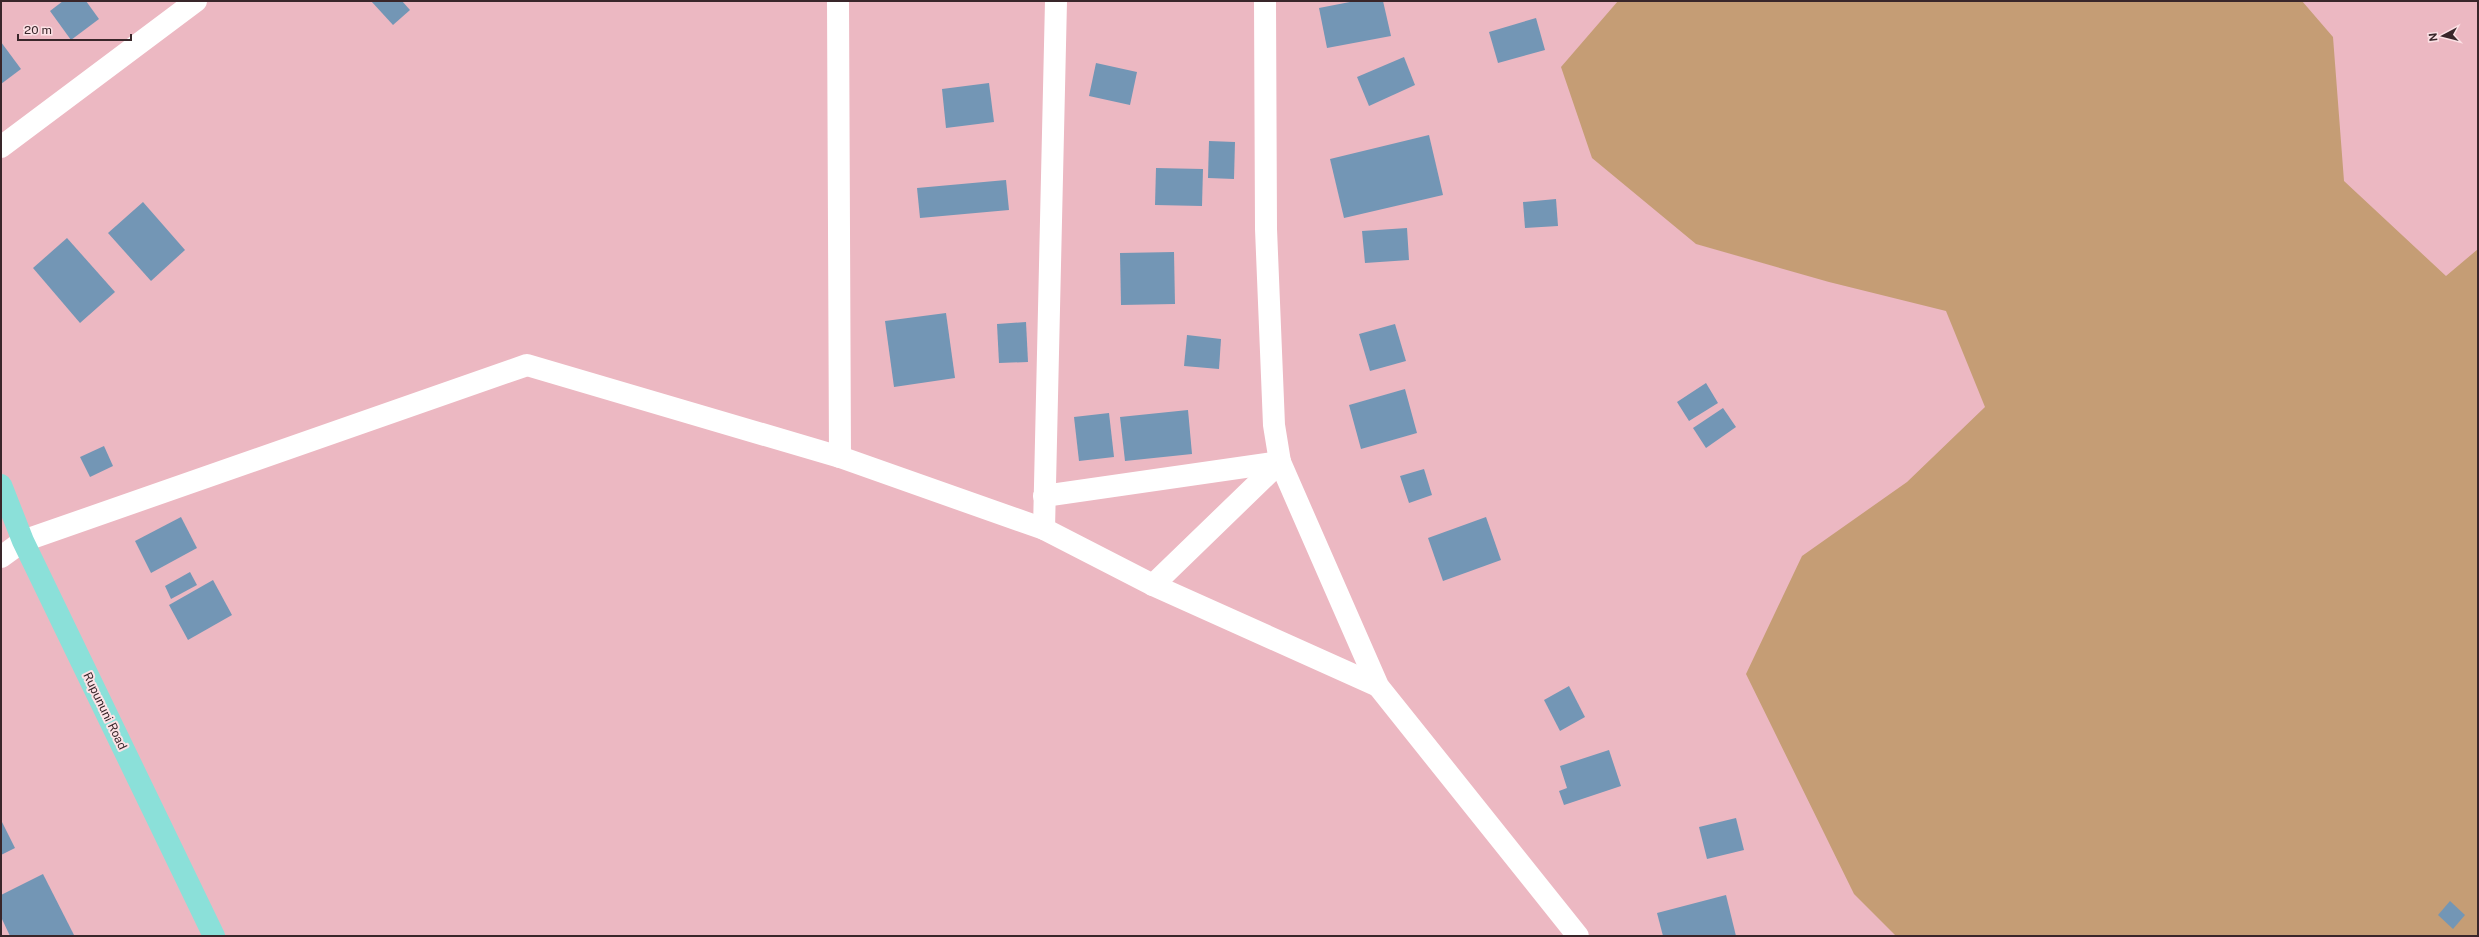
<svg xmlns="http://www.w3.org/2000/svg" width="2479" height="937" font-family="'Public Sans',sans-serif">
<style>
.green{fill:#c59d75}
.building{fill:#7396b5}
.lines{fill:none;stroke-linecap:round;stroke-linejoin:round}
.minor{stroke:#fff;stroke-width:22}
.major{stroke:#8be0d9;stroke-width:22}
.labels{text-anchor:middle;dominant-baseline:central;stroke-width:4;stroke-linejoin:round;paint-order:stroke}
.street-label{font-size:12px;fill:#39262a;stroke:#fce1e5}
</style>
<rect width="100%" height="100%" fill="#ecb8c2"/>
<path class="green" d="M1618 1H2302L2333 37 2344 181 2446 276 2478 249V936H1896L1854 894 1746 674 1802 556 1907 482 1985 407 1946 311 1829 282 1696 244 1592 158 1561 67Z"/>
<g class="building">
<path d="M63 1H86L99 19 71 40 50 11Z"/>
<path d="M371 1H402L410 10 393 25Z"/>
<path d="M1355 1H1383L1391 36 1327 48 1319 8Z"/>
<path d="M1536 18 1545 50 1498 63 1489 32Z"/>
<path d="M1 42 21 69 1 84Z"/>
<path d="M1404 57 1415 85 1369 106 1357 77Z"/>
<path d="M1096 63 1137 72 1130 105 1089 96Z"/>
<path d="M989 83 994 122 946 128 942 89Z"/>
<path d="M1429 135 1443 195 1344 218 1330 159Z"/>
<path d="M1209 141 1235 142 1234 179 1208 178Z"/>
<path d="M1156 168 1203 169 1202 206 1155 205Z"/>
<path d="M1006 180 1009 210 920 218 917 188Z"/>
<path d="M1556 199 1558 226 1525 228 1523 202Z"/>
<path d="M143 202 185 250 151 281 108 233Z"/>
<path d="M1407 228 1409 260 1365 263 1362 231Z"/>
<path d="M67 238 115 292 80 323 33 268Z"/>
<path d="M1174 252 1175 304 1121 305 1120 253Z"/>
<path d="M946 313 955 378 894 387 885 321Z"/>
<path d="M1026 322 1028 362 999 363 997 324Z"/>
<path d="M1395 324 1406 361 1370 371 1359 334Z"/>
<path d="M1187 335 1221 339 1219 369 1184 366Z"/>
<path d="M1706 383 1718 403 1689 421 1677 402Z"/>
<path d="M1405 389 1417 433 1361 449 1349 405Z"/>
<path d="M1723 408 1736 427 1706 448 1693 428Z"/>
<path d="M1188 410 1192 454 1125 461 1120 417Z"/>
<path d="M1109 413 1114 457 1079 461 1074 417Z"/>
<path d="M104 446 113 466 90 477 80 457Z"/>
<path d="M1424 469 1432 495 1409 503 1400 476Z"/>
<path d="M181 517 197 548 151 573 135 541Z"/>
<path d="M1486 517 1501 560 1443 581 1428 538Z"/>
<path d="M190 572 197 585 171 599 165 586Z"/>
<path d="M213 580 232 615 188 640 169 605Z"/>
<path d="M1569 686 1585 717 1560 731 1544 700Z"/>
<path d="M1609 750 1621 786 1564 805 1559 791 1567 788 1560 766Z"/>
<path d="M1736 818 1744 850 1707 859 1699 827Z"/>
<path d="M1 820 15 848 1 855Z"/>
<path d="M43 874 74 935 10 936 1 917V895Z"/>
<path d="M1726 895 1736 936H1663L1657 913Z"/>
<path d="M2450 901 2465 915 2453 929 2438 915Z"/>
</g>
<g class="lines">
<g class="minor">
<path d="M838 1 840 457"/>
<path d="M1265 1 1266 229 1274 425 1280 462 1378 686 1578 936"/>
<path d="M1 147 196 1"/>
<path d="M1044 496 1280 462"/>
<path d="M1044 529 1056 1"/>
<path d="M1 557 23 541 527 365 840 457 1044 529 1153 585 1378 686"/>
<path d="M1153 585 1280 462"/>
</g>
<path class="major" d="M1 485 23 541 214 936"/>
</g>
<g class="labels">
<g class="street-label">
<text transform="translate(105 711) rotate(64)">Rupununi Road</text>
</g>
</g>
<rect width="2479" height="937" fill="none" stroke="#39262a" stroke-width="4"/>
<g transform="translate(2443 36) rotate(263)" stroke="#fce1e5" stroke-width="3" paint-order="stroke">
<path d="M0-3L7 15L0 10L-7 15Z" fill="#39262a"/>
<text y="-6" font-size="11" font-weight="bold" text-anchor="middle" fill="#39262a">N</text>
</g>
<path d="M18 34v6h113v-6" fill="none" stroke="#39262a" stroke-width="2"/>
<text x="24" y="34" font-size="12" fill="#39262a" stroke="#fce1e5" stroke-width="3" paint-order="stroke">20 m</text>
</svg>
